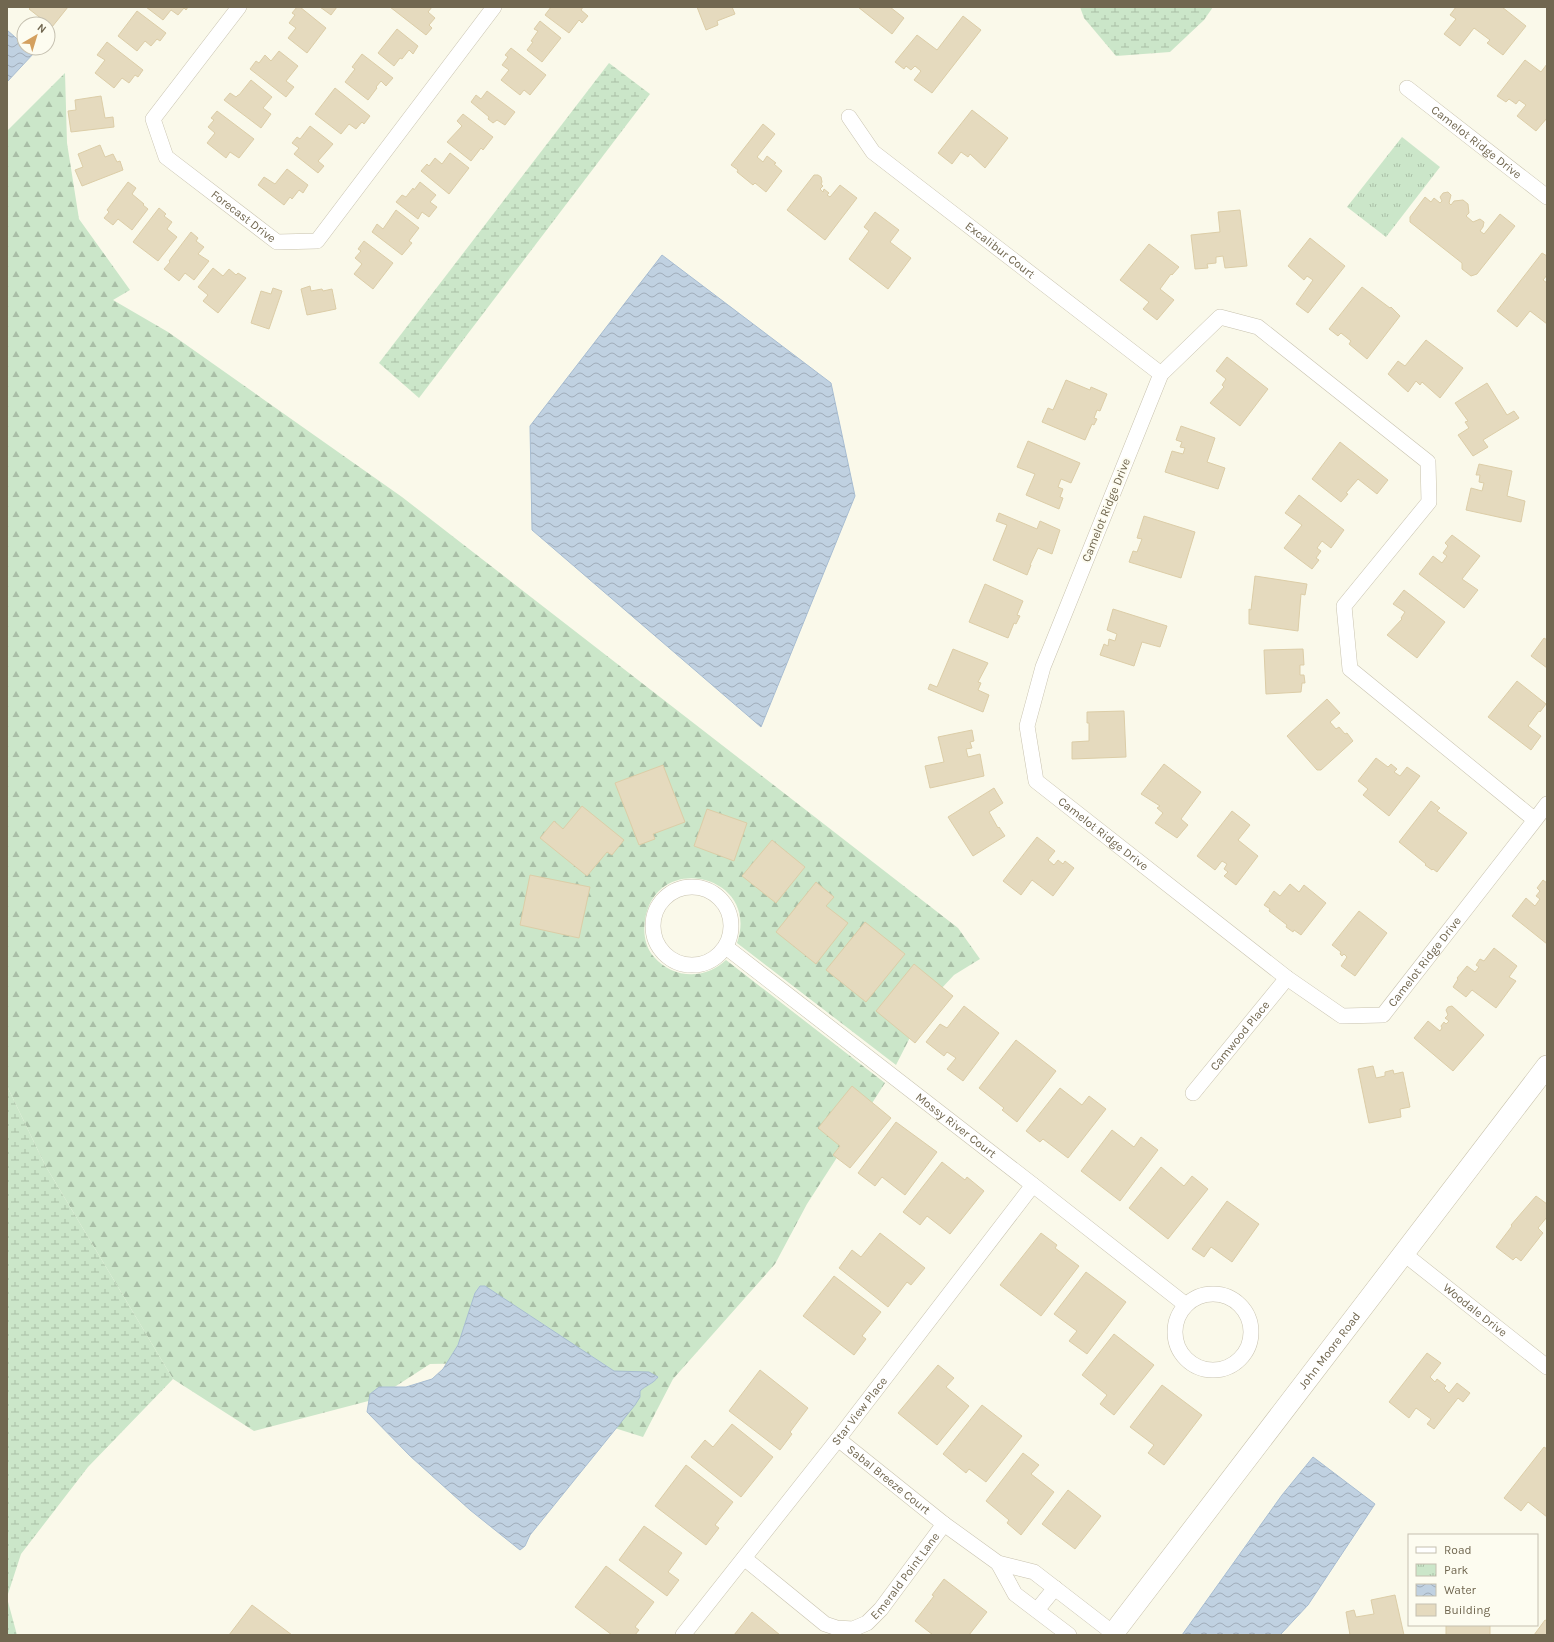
<svg xmlns="http://www.w3.org/2000/svg" width="1554" height="1642" font-family="Karla,sans-serif">
<style>
.forest{fill:url(#forest-firs)}
.wetland{fill:url(#wetland-marsh)}
.park{fill:url(#park-tufts)}
.water{fill:url(#water-waves);stroke:#a8bdd2}
.building{fill:#e5dabe;stroke:#dccda7}
.lines{fill:none;stroke-linecap:round;stroke-linejoin:round}
.street-casing{stroke:#c8c2ae;stroke-width:16}
.secondary-casing{stroke:#c8c1aa;stroke-width:22}
.street{stroke:#fff;stroke-width:15}
.secondary{stroke:#fff;stroke-width:21}
.labels{text-anchor:middle;dominant-baseline:central;stroke-width:4;stroke-linejoin:round;paint-order:stroke}
.street-label{font-size:12px;fill:#716750;stroke:#fdfcf0}
</style>
<defs>
<pattern id="forest-firs" width="22" height="20" patternUnits="userSpaceOnUse"><rect width="22" height="20" fill="#cbe6c9"/><path d="M5 1l3.5 6h-7zM16 11l3.5 6h-7z" fill="#a9bea6"/></pattern>
<pattern id="wetland-marsh" width="20" height="14" patternUnits="userSpaceOnUse"><rect width="20" height="14" fill="#cbe6c9"/><path d="M1 5h8M5 5V1M11 12h8M15 12V8" fill="none" stroke="#a9bea6"/></pattern>
<pattern id="park-tufts" width="24" height="20" patternUnits="userSpaceOnUse"><rect width="24" height="20" fill="#cbe6c9"/><path d="M3 7l-1-3M5 7V3M7 7l1-3M15 17l-1-3M17 17v-4M19 17l1-3" fill="none" stroke="#a9bea6"/></pattern>
<pattern id="water-waves" width="16" height="10" patternUnits="userSpaceOnUse"><rect width="16" height="10" fill="#c0d1e1"/><path d="M0 5q4-4 8 0t8 0" fill="none" stroke="#a0adb9"/></pattern>
</defs>
<rect width="100%" height="100%" fill="#faf9ea"/>
<path class="forest" d="M65 73 67 143 79 219 130 290 113 300 168 332 402 497 958 928 980 959 954 975 927 1004 896 1065 737 943C761 875 656 850 645 920 643 933 645 947 654 957 673 979 705 980 726 960L885 1083 807 1204 775 1264 673 1379 643 1437 542 1405 482 1363 430 1364 376 1399 254 1431 173 1379 45 1165 7 1086V131Z"/>
<g class="wetland">
<path d="M1080 7H1213L1204 20 1170 52 1116 56 1084 18Z"/>
<path d="M609 63 650 94 419 398 379 363Z"/>
<path d="M7 1086 45 1165 173 1379 88 1467 21 1554 7 1597Z"/>
<path d="M7 1598 17 1635H7Z"/>
</g>
<path class="park" d="M1402 137 1440 167 1386 237 1347 207Z"/>
<g class="water">
<path d="M7 30 24 45V48H28L34 53 7 82Z"/>
<path d="M662 255 831 383 855 496 761 727 532 530 530 426Z"/>
<path d="M480 1286H485L614 1371 649 1372 658 1377C653 1384 646 1385 640 1391V1397L635 1405 530 1535 525 1546 520 1550 470 1510 410 1456 367 1412 370 1394 379 1387H406L432 1379 443 1369 458 1345 475 1293Z"/>
<path d="M1313 1457 1375 1504 1308 1605 1280 1635H1182L1282 1495Z"/>
</g>
<g class="building">
<path d="M31 7H68L52 27 29 9Z"/>
<path d="M146 7H188L186 10 184 8 178 15 171 10 163 20Z"/>
<path d="M297 7H300L326 28 307 53 288 38 296 28 289 23 295 15 292 13Z"/>
<path d="M320 7H337L331 15Z"/>
<path d="M390 7H432L428 12 435 18 429 25 432 28 426 35Z"/>
<path d="M551 7H583L581 10 588 16 582 23 579 20 569 33 545 15Z"/>
<path d="M697 7H732L735 14 717 21 718 25 706 30Z"/>
<path d="M858 7H890L904 18 892 34Z"/>
<path d="M1456 7H1502L1526 26 1503 55 1487 43 1490 40 1474 28 1460 46 1444 34 1456 19 1450 15Z"/>
<path d="M137 11 166 33 160 41 157 39 151 46 145 41 137 51 118 36Z"/>
<path d="M963 16 981 30 932 93 914 80 921 71 915 66 911 70 906 66 904 69 895 62 917 35 937 50Z"/>
<path d="M540 21 561 38 542 62 527 50 533 42 531 41 538 31 534 29Z"/>
<path d="M397 29 418 46 413 54 409 50 402 59 400 58 394 66 378 53Z"/>
<path d="M107 42 143 70 138 77 135 75 129 83 122 78 114 88 95 73 105 60 97 55Z"/>
<path d="M511 48 546 75 530 95 524 90 520 95 501 80 509 70 502 65 508 57 505 55Z"/>
<path d="M279 51 298 66 286 81 294 87 286 97 250 69 256 61 259 63 265 55 271 61Z"/>
<path d="M362 54 393 78 386 86 381 81 376 87 377 88 368 100 345 82 355 69 352 67Z"/>
<path d="M1525 60 1541 72 1547 64V118L1536 131 1517 116 1526 105 1519 100 1516 104 1509 99 1506 102 1497 96Z"/>
<path d="M251 80 272 97 263 108 271 114 261 128 224 100 230 93 236 97 238 95H239Z"/>
<path d="M335 88 370 116 364 124 362 122 356 129 349 124 341 134 315 114Z"/>
<path d="M487 91 515 112 505 125 497 120 493 123 488 119 489 117 471 102 476 95 481 99Z"/>
<path d="M101 96 105 118 113 117 114 127 71 132 68 111 76 110 75 100Z"/>
<path d="M972 110 1008 138 985 168 970 154 968 157 961 152 952 164 938 153Z"/>
<path d="M217 111 254 139 239 158 230 152 226 158 207 143 215 133 208 127 214 120 211 118Z"/>
<path d="M463 114 493 137 483 150 481 148 471 161 447 142 462 126 457 121Z"/>
<path d="M763 124 775 134 757 157 763 162 767 156 776 163 774 164 782 171 766 192 755 183 753 185 737 172 738 170 731 165Z"/>
<path d="M310 126 333 144 318 161 324 166 318 173 294 154 299 148 292 143 297 137 300 139Z"/>
<path d="M100 145 105 157 113 154 117 162 120 161 123 170 82 186 75 170 83 167 78 154Z"/>
<path d="M450 153 469 168 449 194 421 171 427 164 429 166 435 158 442 164Z"/>
<path d="M287 169 308 185 303 193 299 190 292 199 290 197 284 205 258 185 264 177 275 184Z"/>
<path d="M814 175H818L821 177 822 182 821 184 823 186 820 189 823 192 824 189 829 193 827 195 830 197 840 185 857 198 825 240 787 210Z"/>
<path d="M128 182 136 188 132 194 144 204 143 205 148 209 132 230 118 219 113 225 104 218 109 212 107 210Z"/>
<path d="M420 182 436 195 430 202 437 207 429 217 422 212 418 219 396 202 402 195 406 197 413 188 414 190Z"/>
<path d="M1448 192 1451 195 1449 203 1451 205 1454 201 1463 200 1468 204 1469 213 1466 216 1473 222 1480 219 1484 222 1483 227 1480 231 1484 234 1500 214 1515 226 1477 274 1471 276 1462 269V263L1410 222V217L1425 197 1431 202 1434 198 1440 203 1442 201 1440 197 1443 193Z"/>
<path d="M159 208 166 214 164 216 172 222 167 229 177 237 158 261 133 242Z"/>
<path d="M396 210 419 228 409 241 412 243 402 255 372 232 377 224 383 229Z"/>
<path d="M1240 210 1247 266 1225 268 1223 256 1216 257V263L1207 264 1208 268 1195 269 1191 235 1220 232 1218 212Z"/>
<path d="M875 212 899 230 890 242 911 258 888 289 849 259 869 231 864 227Z"/>
<path d="M191 232 198 238 196 241 204 247 198 254 209 261 194 280 185 273 179 281 164 269 170 262 169 261Z"/>
<path d="M1310 238 1345 266 1308 313 1296 304 1313 280 1307 276 1304 280 1288 266Z"/>
<path d="M364 241 393 263 373 289 354 274 362 264 355 258 361 251 358 249Z"/>
<path d="M1149 244 1179 267 1172 275 1171 274 1160 289 1174 300 1157 320 1143 309 1149 302 1120 280Z"/>
<path d="M1542 253 1547 256V275L1543 280 1547 283V324L1530 311 1517 327 1497 311Z"/>
<path d="M213 268 223 276 229 269 236 275 238 273 246 278 218 313 203 301 208 295 198 287Z"/>
<path d="M310 286 311 291 322 289 323 291 332 289 336 309 307 315 301 289Z"/>
<path d="M1362 287 1390 308 1391 307 1400 316 1367 359 1349 344 1351 341 1341 333 1338 336 1329 329Z"/>
<path d="M273 288 282 291 269 329 251 323 261 291 271 294Z"/>
<path d="M1426 340 1463 368 1440 398 1422 382 1420 385 1416 381 1408 392 1388 374 1398 361 1405 366Z"/>
<path d="M1227 357 1268 389 1240 426 1210 403 1224 387 1222 385 1226 379 1216 371Z"/>
<path d="M1066 380 1090 390 1091 387 1107 394 1100 411 1097 410 1094 418 1097 419 1094 425 1092 424 1085 440 1042 422 1048 408 1053 410Z"/>
<path d="M1487 383 1507 415 1514 411 1519 418 1483 440 1488 447 1473 456 1458 435 1469 428 1465 422 1468 421 1455 403Z"/>
<path d="M1181 426 1215 438 1207 462 1225 468 1218 489 1165 472 1172 451 1183 454 1185 448 1180 447 1182 442 1176 440Z"/>
<path d="M1028 441 1080 463 1071 483 1061 479 1058 487 1063 489 1060 497 1063 498 1059 509 1026 495 1035 474 1017 467Z"/>
<path d="M1340 442 1388 480 1377 494 1358 479 1346 493 1348 494 1341 502 1312 479Z"/>
<path d="M1479 464 1512 471 1507 496 1525 501 1521 522 1466 510 1471 488 1482 491 1484 483 1479 482 1480 475H1476Z"/>
<path d="M1299 495 1344 530 1331 548 1322 541 1317 548 1321 551 1316 558 1319 560 1312 569 1284 548 1302 525 1285 513Z"/>
<path d="M999 513 1037 529 1040 521 1060 530 1052 554 1038 548 1030 565H1031L1027 575 993 560 1007 525 996 521Z"/>
<path d="M1144 516 1195 532 1181 578 1129 562 1133 551 1137 552 1142 539 1137 538Z"/>
<path d="M1452 535 1480 556 1462 579 1478 590 1464 608 1419 574 1433 556 1442 563 1447 556 1443 553 1448 546 1445 543Z"/>
<path d="M1255 576 1307 584 1305 595 1301 594 1298 631 1249 624V609L1251 610Z"/>
<path d="M985 584 1023 601 1017 615 1020 616 1016 624 1014 623 1008 638 969 622Z"/>
<path d="M1404 590 1445 622 1417 658 1387 635 1402 619 1401 618 1405 612 1393 604Z"/>
<path d="M1113 609 1167 626 1160 647 1142 642 1134 666 1100 655 1104 644 1108 646 1109 639 1115 641 1117 634 1107 630Z"/>
<path d="M1544 638 1547 640V668L1531 656Z"/>
<path d="M953 649 988 663 978 682 981 683 978 690 989 695 983 712 928 689 930 684 937 687Z"/>
<path d="M1303 649 1304 665H1300V675H1304L1305 683H1302L1301 692 1266 694 1264 650Z"/>
<path d="M1517 681 1546 704 1540 712 1539 711 1528 726 1541 736 1531 750 1488 717Z"/>
<path d="M1327 699 1340 713 1330 722 1336 729 1339 727 1345 734 1347 733 1353 741 1321 770H1317L1287 736Z"/>
<path d="M1124 711 1126 757 1072 759V742L1089 741V723H1087V712Z"/>
<path d="M972 730 974 741 970 742 972 748 966 749 968 757 980 754 984 776 930 788 925 766 944 762 938 737Z"/>
<path d="M1376 758 1388 767 1391 764 1397 769 1394 772 1400 776 1407 767 1420 776 1389 816 1363 795 1368 789 1358 781Z"/>
<path d="M1164 764 1201 792 1181 819 1188 825 1177 838 1155 823 1163 813 1157 808 1160 806 1141 794Z"/>
<path d="M663 765 685 822 653 834 655 839 639 845 615 783Z"/>
<path d="M994 788 1003 803 989 812 998 828 999 827 1005 836 973 856 948 817Z"/>
<path d="M1431 801 1440 808 1437 811 1467 833 1437 872 1433 869 1432 870 1425 865 1426 864 1399 842Z"/>
<path d="M582 806 624 840 612 855 607 852 587 876 540 838 554 821 563 829Z"/>
<path d="M707 809 747 823 734 861 694 846Z"/>
<path d="M1232 811 1250 825 1238 840 1258 856 1236 885 1224 876 1228 872 1224 869 1227 864 1222 861 1215 870 1197 856Z"/>
<path d="M1037 837 1055 851 1048 860 1054 865 1058 860 1063 864 1065 861 1074 868 1053 896 1032 880 1021 895 1003 881Z"/>
<path d="M772 840 805 867 776 903 742 876Z"/>
<path d="M530 875 590 887 579 938 520 925Z"/>
<path d="M1543 880 1547 883V944L1512 916 1526 898 1535 906 1540 899 1536 896 1540 891 1537 888Z"/>
<path d="M816 882 834 897 826 906 848 923 816 964 776 932Z"/>
<path d="M1290 884 1299 892 1304 885 1326 903 1301 935 1294 930 1293 932 1286 927 1287 925 1269 911 1270 909 1264 905 1274 891 1280 896Z"/>
<path d="M1359 911 1387 933 1355 976 1341 966 1347 957 1344 954 1342 956 1340 954 1341 952 1332 945Z"/>
<path d="M865 922 905 954 866 1002 826 970Z"/>
<path d="M1494 948 1517 966 1509 977 1516 981 1496 1008 1472 990 1466 997 1453 987 1458 979 1457 978 1467 966 1475 972 1479 967 1476 965 1480 959 1484 961Z"/>
<path d="M914 964 953 996 915 1043 876 1011Z"/>
<path d="M964 1006 999 1033 963 1081 947 1069 956 1058 947 1052 944 1056 926 1042 940 1024 947 1028Z"/>
<path d="M1452 1006 1484 1035 1453 1071 1414 1038 1428 1021 1440 1031 1442 1028 1441 1026 1444 1022 1446 1024 1449 1021 1445 1018 1448 1015 1446 1010 1448 1007Z"/>
<path d="M1016 1040 1056 1071 1017 1122 1002 1110 1004 1108 979 1088Z"/>
<path d="M1373 1066 1376 1078 1385 1076V1072L1393 1070 1394 1074 1403 1072 1410 1107 1400 1109 1401 1117 1369 1123 1358 1069Z"/>
<path d="M852 1086 891 1118 850 1168 833 1155 840 1146 818 1128Z"/>
<path d="M1060 1088 1082 1105 1089 1096 1106 1109 1068 1158 1043 1139 1040 1142 1026 1131Z"/>
<path d="M896 1122 937 1152 905 1195 882 1177 875 1186 858 1173Z"/>
<path d="M1112 1130 1134 1147 1141 1137 1158 1150 1120 1201 1081 1171Z"/>
<path d="M942 1162 965 1180 967 1177 984 1191 950 1234 927 1216 920 1225 903 1212Z"/>
<path d="M1161 1167 1184 1186 1192 1176 1208 1189 1168 1239 1129 1208Z"/>
<path d="M1536 1196 1547 1204V1217L1538 1228 1543 1233 1521 1261 1516 1257 1513 1260 1496 1247 1512 1226 1511 1225Z"/>
<path d="M1227 1201 1259 1224 1232 1262 1211 1247 1204 1257 1192 1249Z"/>
<path d="M880 1233 925 1268 911 1285 907 1282 888 1307 839 1268 852 1250 861 1257Z"/>
<path d="M1041 1233 1057 1245 1055 1248 1079 1266 1041 1316 1000 1285Z"/>
<path d="M1086 1272 1126 1302 1087 1354 1069 1341 1077 1331 1054 1314Z"/>
<path d="M834 1276 881 1312 862 1336 866 1339 854 1355 803 1316Z"/>
<path d="M1114 1334 1154 1365 1114 1415 1100 1404 1107 1395 1082 1375Z"/>
<path d="M1427 1353 1441 1363 1430 1377 1435 1382 1437 1379 1446 1386 1444 1388 1449 1393 1457 1383 1470 1393 1463 1402 1458 1398 1434 1429 1427 1424 1431 1419 1416 1408 1409 1418 1389 1402Z"/>
<path d="M938 1365 954 1378 946 1387 969 1406 937 1445 898 1413Z"/>
<path d="M760 1370 808 1408 790 1432 792 1434 780 1450 729 1411Z"/>
<path d="M1162 1385 1202 1415 1164 1465 1148 1453 1154 1445 1130 1427Z"/>
<path d="M982 1405 1022 1436 986 1482 969 1469 966 1473 943 1454Z"/>
<path d="M732 1424 773 1457 741 1497 691 1457 705 1440 713 1447Z"/>
<path d="M1544 1447 1547 1449V1517L1528 1502 1521 1511 1504 1498Z"/>
<path d="M1023 1453 1039 1465 1031 1474 1054 1492 1021 1535 1007 1523 1009 1520 986 1501Z"/>
<path d="M686 1465 733 1502 715 1525 719 1528 706 1545 655 1506Z"/>
<path d="M1068 1490 1101 1516 1075 1549 1042 1524Z"/>
<path d="M644 1526 682 1553 668 1572 679 1580 667 1596 619 1560Z"/>
<path d="M606 1566 654 1602 635 1627 639 1630 635 1635H612L575 1607Z"/>
<path d="M944 1579 987 1612 969 1635H933L915 1621 934 1596 932 1595Z"/>
<path d="M1395 1595 1404 1635H1350L1346 1612 1354 1610 1356 1617 1374 1614 1371 1600Z"/>
<path d="M252 1605 292 1635H229Z"/>
<path d="M752 1612 780 1635H734Z"/>
<path d="M1545 1620 1547 1621V1635H1534Z"/>
<rect x="1446" y="1625" width="44" height="10"/>
</g>
<g class="lines">
<defs>
<g id="street">
<path id="s1" d="M239 7 153 119 166 157 277 242 317 241 494 7"/>
<path id="s2" d="M1407 88 1547 197"/>
<path id="s3" d="M849 117 873 152 1161 374"/>
<path id="s4" d="M1535 820 1350 669 1344 606 1429 502 1428 462 1258 327 1220 317 1161 374 1043 667 1027 726 1036 781 1287 978 1342 1016 1383 1015 1535 820 1547 804"/>
<circle cx="692" cy="926" r="39"/>
<path id="s5" d="M726 947 1033 1185 1186 1305"/>
<path id="s6" d="M1193 1093 1287 978"/>
<path id="s7" d="M1403 1253 1547 1367"/>
<circle cx="1213" cy="1332" r="38"/>
<path id="s8" d="M838 1439 944 1524 998 1563 1034 1572 1113 1633"/>
<path id="s9" d="M744 1558 825 1624 837 1628 853 1629 867 1623 881 1609 944 1524"/>
<path d="M998 1563 1015 1594 1069 1635"/>
<path d="M1037 1610 1055 1588"/>
<path id="s10" d="M683 1635 838 1439 1033 1185"/>
</g>
<g id="secondary">
<path id="s11" d="M1112 1635 1547 1066"/>
</g>
</defs>
<use href="#street" class="street-casing"/>
<use href="#secondary" class="secondary-casing"/>
<use href="#street" class="street"/>
<use href="#secondary" class="secondary"/>
</g>
<g class="labels">
<g class="street-label">
<text stroke="none"><textPath href="#s2" startOffset="88">Camelot Ridge Drive</textPath></text>
<text stroke="none"><textPath href="#s1" startOffset="279">Forecast Drive</textPath></text>
<text stroke="none"><textPath href="#s3" startOffset="203">Excalibur Court</textPath></text>
<text transform="translate(1106 510) rotate(-68)">Camelot Ridge Drive</text>
<text stroke="none"><textPath href="#s4" startOffset="1333">Camelot Ridge Drive</textPath></text>
<text stroke="none"><textPath href="#s4" startOffset="1742">Camelot Ridge Drive</textPath></text>
<text stroke="none"><textPath href="#s6" startOffset="74">Camwood Place</textPath></text>
<text stroke="none"><textPath href="#s5" startOffset="291">Mossy River Court</textPath></text>
<text stroke="none"><textPath href="#s7" startOffset="92">Woodale Drive</textPath></text>
<text stroke="none"><textPath href="#s11" startOffset="358">John Moore Road</textPath></text>
<text stroke="none"><textPath href="#s10" startOffset="285">Star View Place</textPath></text>
<text stroke="none"><textPath href="#s8" startOffset="65">Sabal Breeze Court</textPath></text>
<text stroke="none"><textPath href="#s9" startOffset="209">Emerald Point Lane</textPath></text>
</g>
</g>
<rect width="1554" height="1642" fill="none" stroke="#716750" stroke-width="16"/>
<rect x="1408" y="1534" width="130" height="92" fill="#fdfcf0" stroke="#c5c0b0"/>
<rect x="1416" y="1547" width="20" height="6" fill="#ffffff" stroke="#c5c0b0"/>
<text x="1444" y="1554" font-size="12" fill="#716750">Road</text>
<rect x="1416" y="1564" width="20" height="12" fill="url(#park-tufts)" stroke="#c5c0b0"/>
<text x="1444" y="1574" font-size="12" fill="#716750">Park</text>
<rect x="1416" y="1584" width="20" height="12" fill="url(#water-waves)" stroke="#c5c0b0"/>
<text x="1444" y="1594" font-size="12" fill="#716750">Water</text>
<rect x="1416" y="1604" width="20" height="12" fill="#e5dabe" stroke="#c5c0b0"/>
<text x="1444" y="1614" font-size="12" fill="#716750">Building</text>
<g transform="translate(36 36) rotate(38)"><circle r="19" fill="#fdfcf0" stroke="#c5c0b0"/>
<path d="M0-3L7 15L0 10L-7 15Z" fill="#d4a05f"/>
<text y="-6" font-size="11" font-weight="bold" text-anchor="middle" fill="#716750">N</text>
</g>
</svg>
